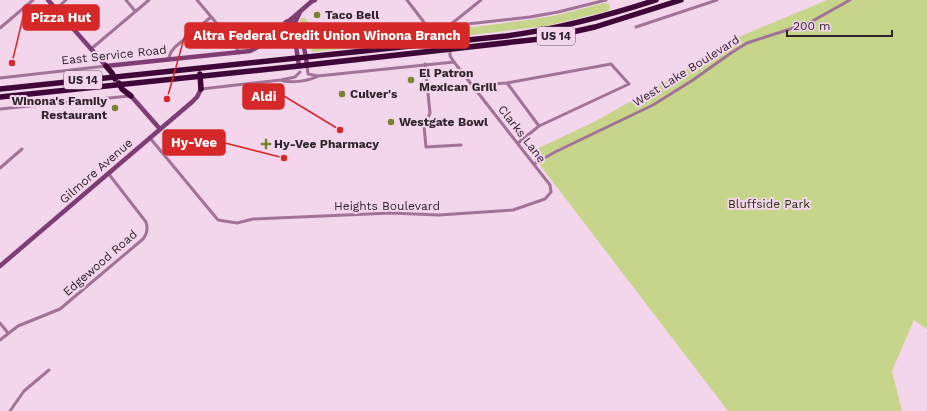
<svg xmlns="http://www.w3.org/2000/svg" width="927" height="411" font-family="'Work Sans',sans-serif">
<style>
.green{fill:#c7d58b}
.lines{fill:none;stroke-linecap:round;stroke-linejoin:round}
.street{stroke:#a17397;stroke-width:3}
.secondary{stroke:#7f3d73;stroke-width:4.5}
.highway{stroke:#3e0737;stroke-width:5.5}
.poi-dot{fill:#788431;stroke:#f3d5ec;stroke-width:1.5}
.labels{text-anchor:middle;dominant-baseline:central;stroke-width:4;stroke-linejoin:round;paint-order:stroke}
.shield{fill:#f3d5ec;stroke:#6a5966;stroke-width:1}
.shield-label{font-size:11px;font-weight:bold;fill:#30242d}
.poi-label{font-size:12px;font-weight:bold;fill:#30242d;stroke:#f3d5ec;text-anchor:start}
.street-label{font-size:12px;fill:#30242d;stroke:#f3d5ec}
.park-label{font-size:12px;fill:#2a300b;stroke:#f3d5ec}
.leader{fill:none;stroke:#d62828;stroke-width:1.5}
.callout-dot{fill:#d62828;stroke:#f3d5ec;stroke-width:1.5}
.callout{fill:#d62828;stroke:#d62828;stroke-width:1.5}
.callout-label{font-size:13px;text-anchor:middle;font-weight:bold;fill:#fff}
</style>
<rect width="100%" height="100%" fill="#f3d5ec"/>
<g class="green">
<path d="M827 0H927V329L914 320 892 371 902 411H728L530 152 594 122 677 75 741 36Z"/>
<path d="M604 3 609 4 610 8 608 11 546 26 447 38 444 35 450 30 528 20 558 15Z"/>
<path d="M304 17 325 43 352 44 431 38 433 40 312 52 298 27 301 19Z"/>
</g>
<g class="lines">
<g class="street">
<path d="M126 0 135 11"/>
<path d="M197 0 235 45 239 53"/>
<path d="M407 0 433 34 440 33 481 0"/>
<path d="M56 9 66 0"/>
<path d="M449 26 530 17 558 12 606 0"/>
<path d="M636 27 717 0"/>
<path d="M0 28 33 0"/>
<path d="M91 49 149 0"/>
<path d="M168 60 171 52 175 47 211 17"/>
<path d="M425 64 430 113 424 126 426 147 461 145"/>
<path d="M307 65 308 74 318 76 454 62"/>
<path d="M0 78 106 66"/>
<path d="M283 81C293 83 309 81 318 76"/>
<path d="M507 83 539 126"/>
<path d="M472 85 507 83 611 64 629 84 539 126 518 143"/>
<path d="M201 89 281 80 295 77 300 72"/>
<path d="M0 109 129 96"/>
<path d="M150 138 218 220 237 223 253 219 391 213 439 215 513 210 545 199 551 192 550 185 454 62 450 56V50"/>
<path d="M534 164 555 152 653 105 693 80 731 53 747 43 809 23 850 0"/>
<path d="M0 168 22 149"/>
<path d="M0 323 8 333"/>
<path d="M0 340 18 326 60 309 143 239C147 234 148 228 146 222L108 173"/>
<path d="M10 411 24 391 49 370"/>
</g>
<g class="secondary">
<path d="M48 0 106 66 250 51 258 47 284 26"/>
<circle cx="289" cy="26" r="5"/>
<path d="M289 21 311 2 315 0"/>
<path d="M294 25 300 12"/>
<path d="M294 27C303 39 305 50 307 65"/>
<path d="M288 31 296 46 299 66"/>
<path d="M131 96 160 129"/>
<path d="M0 266 192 102 197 97 201 89"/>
</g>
<g class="highway">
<path d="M106 66 112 73 115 79"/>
<path d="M200 74 201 89"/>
<path d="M119 83 122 89 131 96"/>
<path d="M0 89 506 36C558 29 607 16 656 0"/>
<path d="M0 97 299 66 540 39 595 27 681 0"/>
</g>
</g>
<g class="poi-dot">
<circle cx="317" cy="15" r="4"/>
<circle cx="411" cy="80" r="4"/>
<circle cx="342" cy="94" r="4"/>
<circle cx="115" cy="108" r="4"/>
<circle cx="391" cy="122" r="4"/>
<path d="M264 138h4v4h4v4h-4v4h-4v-4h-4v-4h4z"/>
</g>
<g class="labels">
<g class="shield">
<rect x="537" y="27" width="38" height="18" rx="3"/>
<rect x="64" y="71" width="38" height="18" rx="3"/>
</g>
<g class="shield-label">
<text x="556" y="36">US 14</text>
<text x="83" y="80">US 14</text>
</g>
<g class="poi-label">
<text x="325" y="15">Taco Bell</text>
<text x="419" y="73">El Patron<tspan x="419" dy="14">Mexican Grill</tspan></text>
<text x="350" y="94">Culver's</text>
<text x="107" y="101" text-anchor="end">Winona's Family<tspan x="107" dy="14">Restaurant</tspan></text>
<text x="399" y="122">Westgate Bowl</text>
<text x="274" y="144">Hy-Vee Pharmacy</text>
</g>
<g class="street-label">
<text transform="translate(114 55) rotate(-6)">East Service Road</text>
<text transform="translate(686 71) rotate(-32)">West Lake Boulevard</text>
<text transform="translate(522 134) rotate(52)">Clarks Lane</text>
<text transform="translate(96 171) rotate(-41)">Gilmore Avenue</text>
<text x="387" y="206">Heights Boulevard</text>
<text transform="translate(100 263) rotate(-41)">Edgewood Road</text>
</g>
<g class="park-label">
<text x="769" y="204">Bluffside Park</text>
</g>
</g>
<path class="leader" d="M12 63L23 17M167 99L185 35M340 130L284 96M284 158L225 143"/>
<g class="callout-dot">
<circle cx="12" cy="63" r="4"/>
<circle cx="167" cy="99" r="4"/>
<circle cx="340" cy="130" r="4"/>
<circle cx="284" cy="158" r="4"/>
</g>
<g class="callout">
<rect x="23" y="5" width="76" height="25" rx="4"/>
<rect x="185" y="23" width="284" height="25" rx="4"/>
<rect x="243" y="84" width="41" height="25" rx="4"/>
<rect x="163" y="130" width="62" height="25" rx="4"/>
</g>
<g class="callout-label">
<text x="61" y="22">Pizza Hut</text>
<text x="327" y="40">Altra Federal Credit Union Winona Branch</text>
<text x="264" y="101">Aldi</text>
<text x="194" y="147">Hy-Vee</text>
</g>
<path d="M787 30v6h105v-6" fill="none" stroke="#30242d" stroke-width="2"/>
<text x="793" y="30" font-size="12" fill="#30242d" stroke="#f3d5ec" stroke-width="3" paint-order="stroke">200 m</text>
</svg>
